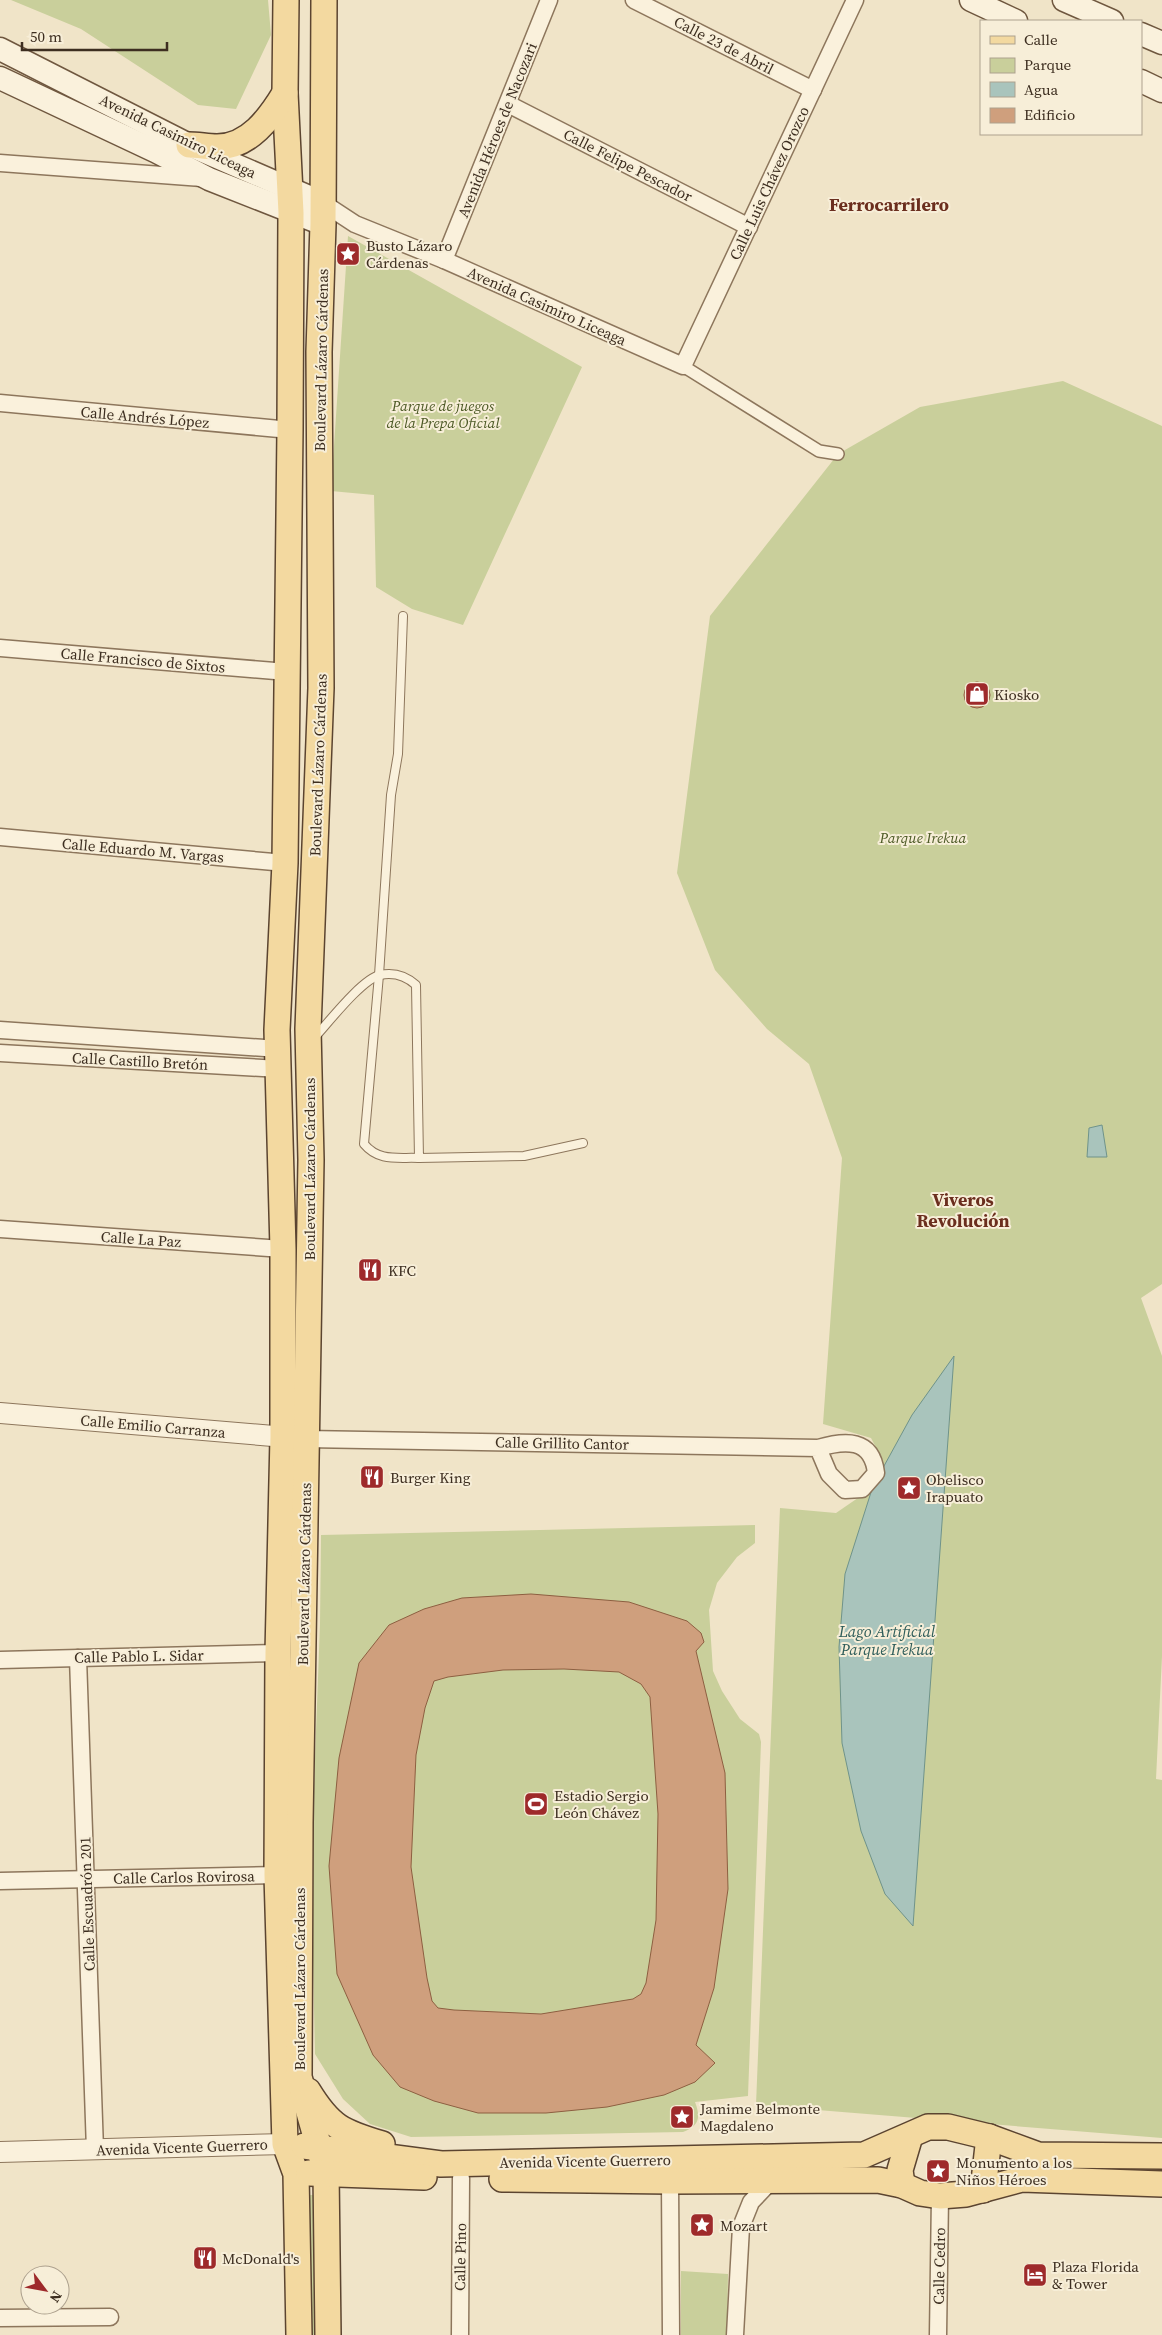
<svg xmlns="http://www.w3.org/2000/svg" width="1162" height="2335" font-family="'Source Serif 4',serif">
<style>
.green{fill:#c9cf9b}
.water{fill:#a9c4bc;stroke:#6f938a}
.building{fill:#cf9f7d;stroke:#8d5f41;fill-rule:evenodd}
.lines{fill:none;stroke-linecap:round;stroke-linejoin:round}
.service-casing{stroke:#8d765c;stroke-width:10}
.pedestrian-casing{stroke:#8d765c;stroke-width:14}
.minor-casing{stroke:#8d765c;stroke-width:19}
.tertiary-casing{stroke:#8d765c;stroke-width:22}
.secondary-casing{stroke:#6f573f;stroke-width:25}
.primary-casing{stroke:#5b4430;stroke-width:28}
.service{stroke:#faf1dc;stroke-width:8}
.pedestrian{stroke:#faf1dc;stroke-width:11}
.minor{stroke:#faf1dc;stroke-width:16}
.tertiary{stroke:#faf1dc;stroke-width:20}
.secondary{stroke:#faf1dc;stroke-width:22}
.primary{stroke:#f3d9a0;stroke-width:25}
.labels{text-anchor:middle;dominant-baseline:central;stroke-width:4;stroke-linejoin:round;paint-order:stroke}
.street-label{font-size:15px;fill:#3d2e20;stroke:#f7eed8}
.poi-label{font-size:15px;fill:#3d2e20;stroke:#f7eed8;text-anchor:start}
.park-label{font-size:15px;font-style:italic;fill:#4d5a26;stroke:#f7eed8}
.water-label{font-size:16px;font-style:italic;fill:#2f5d5a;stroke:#f7eed8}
.quarter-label{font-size:18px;font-weight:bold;fill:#6b2e1e;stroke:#f7eed8}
</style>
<rect width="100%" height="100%" fill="#f0e4c8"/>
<g class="green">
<path d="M11 0H268L271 35 236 109 198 105 81 29Z"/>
<path d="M348 236 582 367 463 625 412 609 376 587 374 495 331 491Z"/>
<path d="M1063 381 1162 426V1284L1141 1298 1162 1356V1656L1156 1779 1162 1780V2138L756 2105 780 1508 836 1513 868 1491 883 1461 871 1438 823 1424 842 1158 809 1064 767 1029 715 970 677 873 710 616 838 454 920 407Z"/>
<path d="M755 1525V1543L737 1557 717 1583 709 1610 713 1671 722 1691 740 1719 759 1734 761 1742 748 2096 695 2102C701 2118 699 2126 683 2132L411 2137 370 2124 343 2099 315 2054 311 1866 320 1624 321 1535Z"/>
<path d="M298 2195H319L320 2335H299Z"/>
<path d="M681 2271 728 2274 727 2335H681Z"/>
</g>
<g class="water">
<path d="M1102 1125 1107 1157H1087L1089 1128Z"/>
<path d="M954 1356 913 1926 885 1894 861 1831 842 1743 839 1647 845 1574 873 1486 912 1415Z"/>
</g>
<g class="building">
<circle cx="977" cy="695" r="13"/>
<path d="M531 1594 629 1602 687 1621 701 1633 704 1642 696 1651 725 1773 728 1889 714 1988 696 2045 715 2063 695 2082 664 2095 607 2107 546 2113H478L434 2101 400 2087 373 2055 337 1974 329 1866 339 1758 359 1663 389 1625 424 1609 462 1598ZM564 1669 619 1672 641 1684 650 1697 658 1814 656 1920 646 1983 641 1994 633 1999 541 2014 454 2010 438 2008 432 2001 427 1978 411 1867 416 1755 425 1708 434 1681 448 1677 503 1670Z"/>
</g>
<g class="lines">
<defs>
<g id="service">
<path d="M403 616 398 754 391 795 379 975 364 1144C379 1162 398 1157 419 1158"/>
<path d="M315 1037C328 1023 362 979 380 975 394 972 406 976 416 985L419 1158 524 1156 583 1143"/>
</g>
<path id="pedestrian" d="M683 366 819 451 838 454"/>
<g id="minor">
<path d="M634 0 813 90"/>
<path d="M508 104 749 227"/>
<path d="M0 163 202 178"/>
<path d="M323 203 355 224 444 260 683 366 855 0"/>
<path d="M444 260 549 0"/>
<path d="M0 403 290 430"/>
<path d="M0 648 287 672"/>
<path d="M0 837 285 863"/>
<path d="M0 1030 279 1049"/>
<path d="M0 1053 280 1069"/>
<path d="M0 1229 283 1249"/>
<path d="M306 1439 818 1448C845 1440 872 1438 876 1473L862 1489 845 1490 829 1474 818 1448"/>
<path d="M78 1658 95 2150"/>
<path d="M0 1660 278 1653"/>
<path d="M0 1881 277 1875"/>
<path d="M670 2181 671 2335"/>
<path d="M0 2318 110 2317"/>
<path d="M460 2335 461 2178"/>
<path d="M735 2335 741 2227 751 2202 771 2181"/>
<path d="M938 2335 940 2196"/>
</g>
<g id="tertiary">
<path d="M0 1413 297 1438"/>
<path d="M0 2152 285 2144"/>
</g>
<g id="secondary">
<path d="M971 0 1016 21"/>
<path d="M1064 0 1112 21"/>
<path d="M1141 34 1162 43"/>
<path d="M0 49 189 145 323 203"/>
<path d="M0 78 155 151 209 179 323 224"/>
<path d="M1141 81 1162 91"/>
</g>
<g id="primary">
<path d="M286 0 285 93 291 213 290 430 285 863 277 1030 283 1249V1437L278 1653 277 1875 285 2144 296 2174 299 2335"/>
<path d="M324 0 323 224 319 352 321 688 308 1029 311 1160 300 1822 299 2077 326 2172 328 2335"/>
<path d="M189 145C198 145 208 147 217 147 249 147 270 118 285 93"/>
<path d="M308 2091C330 2127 342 2132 382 2144"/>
<path d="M304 2146 441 2164 864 2155 928 2127H948L989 2137 1038 2155 1162 2156"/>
<path d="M309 2173 424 2177"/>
<path d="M502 2179 670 2181 878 2180 902 2185 920 2193 940 2196 966 2194 1022 2179 1162 2184"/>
<path d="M902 2185 900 2170 910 2136"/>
<path d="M983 2190 989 2137"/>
</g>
</defs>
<use href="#service" class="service-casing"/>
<use href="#pedestrian" class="pedestrian-casing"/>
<use href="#minor" class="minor-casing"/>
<use href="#tertiary" class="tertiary-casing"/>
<use href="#secondary" class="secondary-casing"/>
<use href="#primary" class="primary-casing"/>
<use href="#service" class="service"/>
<use href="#pedestrian" class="pedestrian"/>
<use href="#minor" class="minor"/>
<use href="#tertiary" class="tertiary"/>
<use href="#secondary" class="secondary"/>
<use href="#primary" class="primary"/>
</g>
<defs>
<symbol id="sight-square" viewBox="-11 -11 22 22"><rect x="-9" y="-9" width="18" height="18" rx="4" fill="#9e2a2b" stroke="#f7eed8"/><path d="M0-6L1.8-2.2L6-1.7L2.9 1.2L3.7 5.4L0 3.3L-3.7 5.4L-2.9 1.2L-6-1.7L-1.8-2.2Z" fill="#fff"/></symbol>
<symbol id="shop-square" viewBox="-11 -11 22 22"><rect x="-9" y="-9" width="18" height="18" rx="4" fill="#9e2a2b" stroke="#f7eed8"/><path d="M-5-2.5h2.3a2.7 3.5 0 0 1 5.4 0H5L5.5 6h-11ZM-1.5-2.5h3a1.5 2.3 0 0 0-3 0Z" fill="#fff"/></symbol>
<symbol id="restaurant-square" viewBox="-11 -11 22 22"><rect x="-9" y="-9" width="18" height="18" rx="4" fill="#9e2a2b" stroke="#f7eed8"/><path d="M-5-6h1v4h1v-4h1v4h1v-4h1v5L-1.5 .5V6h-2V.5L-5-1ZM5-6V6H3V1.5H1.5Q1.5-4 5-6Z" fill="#fff"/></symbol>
<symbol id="stadium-square" viewBox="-11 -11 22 22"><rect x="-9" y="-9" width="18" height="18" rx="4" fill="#9e2a2b" stroke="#f7eed8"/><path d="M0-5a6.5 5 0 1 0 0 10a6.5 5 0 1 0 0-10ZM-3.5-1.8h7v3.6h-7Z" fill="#fff"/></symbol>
<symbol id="hotel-square" viewBox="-11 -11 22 22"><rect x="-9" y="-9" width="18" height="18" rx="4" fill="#9e2a2b" stroke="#f7eed8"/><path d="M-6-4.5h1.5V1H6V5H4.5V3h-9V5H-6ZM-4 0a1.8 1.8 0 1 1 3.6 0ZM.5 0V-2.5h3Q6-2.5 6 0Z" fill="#fff"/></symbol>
</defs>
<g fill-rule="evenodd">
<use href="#sight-square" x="334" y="240" width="28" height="28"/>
<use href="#shop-square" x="963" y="680" width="28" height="28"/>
<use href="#restaurant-square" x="356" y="1256" width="28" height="28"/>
<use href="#restaurant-square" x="358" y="1463" width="28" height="28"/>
<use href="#sight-square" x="895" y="1474" width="28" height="28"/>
<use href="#stadium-square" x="522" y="1790" width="28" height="28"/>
<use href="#sight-square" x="668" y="2103" width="28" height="28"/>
<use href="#sight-square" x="924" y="2157" width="28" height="28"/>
<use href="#sight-square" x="688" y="2211" width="28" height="28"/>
<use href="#restaurant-square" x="191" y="2244" width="28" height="28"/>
<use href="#hotel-square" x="1021" y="2261" width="28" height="28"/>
</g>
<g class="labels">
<g class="street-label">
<text transform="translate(724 45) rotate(27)">Calle 23 de Abril</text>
<text transform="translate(497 130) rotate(-68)">Avenida Héroes de Nacozari</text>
<text transform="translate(178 136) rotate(26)">Avenida Casimiro Liceaga</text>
<text transform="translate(628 165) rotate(27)">Calle Felipe Pescador</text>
<text transform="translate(769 183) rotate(-65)">Calle Luis Chávez Orozco</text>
<text transform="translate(547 306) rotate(24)">Avenida Casimiro Liceaga</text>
<text transform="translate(321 360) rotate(-89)">Boulevard Lázaro Cárdenas</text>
<text transform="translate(145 417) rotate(5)">Calle Andrés López</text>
<text transform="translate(143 660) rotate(5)">Calle Francisco de Sixtos</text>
<text transform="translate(318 765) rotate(-88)">Boulevard Lázaro Cárdenas</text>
<text transform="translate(143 850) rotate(5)">Calle Eduardo M. Vargas</text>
<text transform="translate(140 1061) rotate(3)">Calle Castillo Bretón</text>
<text transform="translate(309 1169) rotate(-90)">Boulevard Lázaro Cárdenas</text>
<text transform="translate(141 1239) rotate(4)">Calle La Paz</text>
<text transform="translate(153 1426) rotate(5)">Calle Emilio Carranza</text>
<text transform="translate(562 1443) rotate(1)">Calle Grillito Cantor</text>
<text transform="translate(304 1574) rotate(-89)">Boulevard Lázaro Cárdenas</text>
<text transform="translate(139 1656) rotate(-1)">Calle Pablo L. Sidar</text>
<text transform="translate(184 1877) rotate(-1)">Calle Carlos Rovirosa</text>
<text transform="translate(87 1904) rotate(-92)">Calle Escuadrón 201</text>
<text transform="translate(299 1979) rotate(-90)">Boulevard Lázaro Cárdenas</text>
<text transform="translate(182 2147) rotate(-2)">Avenida Vicente Guerrero</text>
<text transform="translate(585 2161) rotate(-1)">Avenida Vicente Guerrero</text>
<text transform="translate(460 2257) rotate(-89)">Calle Pino</text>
<text transform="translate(939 2266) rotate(-89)">Calle Cedro</text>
</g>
<g class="poi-label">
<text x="366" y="245">Busto Lázaro<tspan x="366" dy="17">Cárdenas</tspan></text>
<text x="994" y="694">Kiosko</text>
<text x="388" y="1270">KFC</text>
<text x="390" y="1477">Burger King</text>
<text x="926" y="1479">Obelisco<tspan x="926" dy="17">Irapuato</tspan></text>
<text x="554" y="1795">Estadio Sergio<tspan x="554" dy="17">León Chávez</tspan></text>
<text x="700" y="2108">Jamime Belmonte<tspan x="700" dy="17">Magdaleno</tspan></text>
<text x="956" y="2162">Monumento a los<tspan x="956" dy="17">Niños Héroes</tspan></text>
<text x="720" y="2225">Mozart</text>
<text x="222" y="2258">McDonald's</text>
<text x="1052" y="2266">Plaza Florida<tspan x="1052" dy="17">&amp; Tower</tspan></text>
</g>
<g class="park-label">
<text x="443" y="405">Parque de juegos<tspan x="443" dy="17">de la Prepa Oficial</tspan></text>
<text x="923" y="837">Parque Irekua</text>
</g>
<g class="water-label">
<text x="887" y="1631">Lago Artificial<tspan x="887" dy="18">Parque Irekua</tspan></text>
</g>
<g class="quarter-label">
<text x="889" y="204">Ferrocarrilero</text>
<text x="963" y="1199">Viveros<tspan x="963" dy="21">Revolución</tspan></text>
</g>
</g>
<rect x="980" y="20" width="162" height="115" fill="#f7eed8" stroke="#ada18e"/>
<rect x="990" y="36" width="25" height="8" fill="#f3d9a0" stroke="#ada18e"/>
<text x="1024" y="45" font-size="15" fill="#3d2e20">Calle</text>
<rect x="990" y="58" width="25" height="15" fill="#c9cf9b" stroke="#ada18e"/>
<text x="1024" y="70" font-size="15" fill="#3d2e20">Parque</text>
<rect x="990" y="82" width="25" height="15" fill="#a9c4bc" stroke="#ada18e"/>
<text x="1024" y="95" font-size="15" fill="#3d2e20">Agua</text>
<rect x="990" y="108" width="25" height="15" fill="#cf9f7d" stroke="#ada18e"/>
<text x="1024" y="120" font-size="15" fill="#3d2e20">Edificio</text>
<g transform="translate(45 2290) rotate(122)"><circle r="24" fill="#f7eed8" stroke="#ada18e"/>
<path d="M0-4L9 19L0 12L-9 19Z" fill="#9e2a2b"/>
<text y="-8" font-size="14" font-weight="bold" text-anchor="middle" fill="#3d2e20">N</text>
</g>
<path d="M22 42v8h145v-8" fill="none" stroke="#3d2e20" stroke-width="2.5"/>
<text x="30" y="42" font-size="15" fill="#3d2e20" stroke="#f7eed8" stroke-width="4" paint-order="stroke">50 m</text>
</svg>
